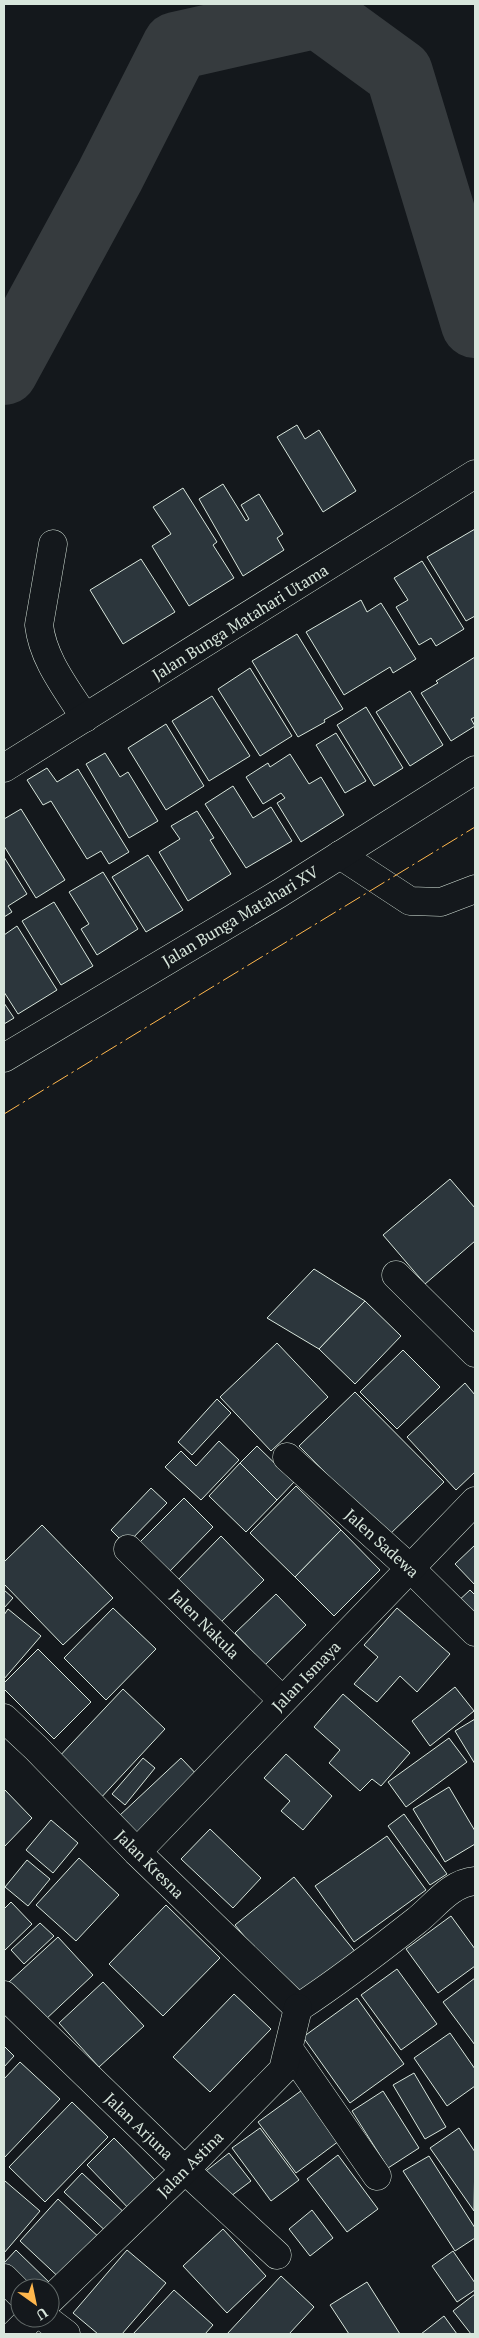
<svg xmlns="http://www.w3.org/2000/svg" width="479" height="2338" font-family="'PT Serif',serif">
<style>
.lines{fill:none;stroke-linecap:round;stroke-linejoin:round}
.river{stroke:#363b3e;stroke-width:68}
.building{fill:#2c363c;stroke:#d8e6dc}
.minor-casing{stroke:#d8e6dc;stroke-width:29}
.minor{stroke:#14181c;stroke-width:28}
.power{stroke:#ffb74d;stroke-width:1;stroke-dasharray:18 4 2.5 4;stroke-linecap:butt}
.labels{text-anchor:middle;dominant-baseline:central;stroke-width:4;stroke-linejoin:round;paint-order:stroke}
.street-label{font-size:16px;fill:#d8e6dc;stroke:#14181c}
</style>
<rect width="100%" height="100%" fill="#14181c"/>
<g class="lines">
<path class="river" d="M4 371 110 176 176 46 318 14 399 73 475 324"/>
</g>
<g class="building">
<path d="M297 425 305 439 319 430 356 491 323 512 277 437Z"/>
<path d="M223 484 246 521 249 519 241 505 259 494 283 534 277 538 284 550 243 576 199 499Z"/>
<path d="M183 488 217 542 213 545 234 578 189 606 152 546 171 534 153 507Z"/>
<path d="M475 529V616L466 621 427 557Z"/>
<path d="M141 559 175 612 123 644 90 590Z"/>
<path d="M422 561 464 629 436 646 431 638 419 645 396 607 408 600 394 578Z"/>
<path d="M361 600 367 612 381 603 416 659 393 673 390 667 344 695 306 632Z"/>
<path d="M297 634 343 709 324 720 325 722 298 737 252 661Z"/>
<path d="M475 657V717L471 719 475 726 451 741 421 693 438 683 436 681Z"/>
<path d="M250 668 292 736 260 756 218 689Z"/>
<path d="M410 691 443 745 410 766 376 712Z"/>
<path d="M212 696 250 756 209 781 172 721Z"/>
<path d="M366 707 403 768 374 786 337 725Z"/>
<path d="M166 724 204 786 166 810 128 748Z"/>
<path d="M336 733 366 781 345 793 316 745Z"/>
<path d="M105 753 120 777 128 772 158 821 129 838 86 764Z"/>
<path d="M290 754 309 784 321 777 344 815 301 842 277 803 285 798 281 793 263 804 246 777 268 763 270 767Z"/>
<path d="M47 768 57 782 78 769 129 852 109 864 101 851 87 859 51 801 43 805 27 780Z"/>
<path d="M233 786 253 818 271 807 292 841 246 868 205 804Z"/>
<path d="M21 809 65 880 36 898 4 846V819Z"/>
<path d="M197 811 214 838 210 840 231 874 188 901 159 852 180 839 171 826Z"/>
<path d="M148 855 183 910 146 932 112 877Z"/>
<path d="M4 857 27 894 8 906 12 912 4 917Z"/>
<path d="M103 872 138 929 97 955 81 929 89 924 69 892Z"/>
<path d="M54 902 93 966 61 985 22 921Z"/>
<path d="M17 926 57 990 18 1014 4 992V935Z"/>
<path d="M4 1003 14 1018 4 1024Z"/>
<path d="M450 1179 475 1208V1241L425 1284 383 1235Z"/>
<path d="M314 1269 365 1301 319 1349 267 1318Z"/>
<path d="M365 1301 401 1336 355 1384 319 1349Z"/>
<path d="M277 1343 328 1397 271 1451 220 1397Z"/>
<path d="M403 1350 440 1387 397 1429 360 1392Z"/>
<path d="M465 1383 475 1395V1472L456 1490 407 1437Z"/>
<path d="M355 1392 444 1482 388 1536 299 1446Z"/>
<path d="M217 1399 231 1413 192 1455 178 1442Z"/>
<path d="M219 1441 239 1460 201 1500 165 1467 181 1451 196 1466Z"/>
<path d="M257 1446 294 1482 277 1500 240 1463Z"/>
<path d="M240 1463 277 1500 246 1532 209 1496Z"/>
<path d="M296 1486 341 1530 295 1577 250 1533Z"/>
<path d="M151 1488 167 1503 126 1545 111 1530Z"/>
<path d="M184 1498 213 1527 165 1576 135 1547Z"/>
<path d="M42 1525 113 1598 63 1645 4 1584V1562Z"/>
<path d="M341 1530 380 1570 334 1616 295 1577Z"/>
<path d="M221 1536 264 1580 218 1625 176 1582Z"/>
<path d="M475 1545V1585L455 1564Z"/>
<path d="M4 1590 13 1598 4 1608Z"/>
<path d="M470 1590 475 1595V1622L455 1604Z"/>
<path d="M276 1594 306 1625 265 1665 235 1633Z"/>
<path d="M113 1608 156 1649 106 1700 64 1658Z"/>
<path d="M397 1608 450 1654 417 1692 400 1676 377 1702 354 1684 378 1657 364 1645Z"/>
<path d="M8 1609 41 1636 4 1679V1615Z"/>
<path d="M38 1649 91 1702 54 1739 4 1689V1683Z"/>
<path d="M455 1687 474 1711 430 1746 412 1721Z"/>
<path d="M123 1689 165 1729 98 1801 55 1761Z"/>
<path d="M343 1694 410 1753 381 1786 372 1779 360 1791 329 1763 340 1750 314 1727Z"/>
<path d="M475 1719V1764L455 1731Z"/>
<path d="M449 1738 467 1762 406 1807 388 1782Z"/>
<path d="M286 1754 332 1796 303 1830 281 1811 290 1801 264 1778Z"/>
<path d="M143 1758 155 1768 125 1805 112 1794Z"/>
<path d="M181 1758 201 1779 139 1837 119 1816Z"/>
<path d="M449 1787 475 1831V1844L445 1862 413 1809Z"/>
<path d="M4 1789 32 1818 4 1847Z"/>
<path d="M404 1814 447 1874 430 1885 388 1826Z"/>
<path d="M51 1820 78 1843 53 1873 26 1850Z"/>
<path d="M210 1829 261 1878 233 1908 181 1859Z"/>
<path d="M387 1836 426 1890 354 1942 315 1886Z"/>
<path d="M79 1858 119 1895 76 1941 36 1905Z"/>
<path d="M27 1860 50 1879 28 1906 5 1887Z"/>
<path d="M294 1877 357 1954 298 2002 235 1925Z"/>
<path d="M11 1902 32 1924 4 1951V1909Z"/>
<path d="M166 1905 220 1958 163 2016 109 1964Z"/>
<path d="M451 1916 475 1949V1966L438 1993 406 1949Z"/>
<path d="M40 1923 54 1936 24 1964 11 1950Z"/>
<path d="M58 1937 93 1975 45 2020 9 1982Z"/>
<path d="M397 1969 437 2024 401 2050 361 1995Z"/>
<path d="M475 1978V2045L443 2002Z"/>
<path d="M103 1982 144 2026 99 2067 59 2023Z"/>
<path d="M234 1994 271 2029 210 2092 173 2057Z"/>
<path d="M357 1998 404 2064 350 2103 303 2037Z"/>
<path d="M450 2033 475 2069V2086L447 2106 414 2058Z"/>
<path d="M4 2046 14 2056 4 2067Z"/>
<path d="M20 2062 60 2099 4 2158V2079Z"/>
<path d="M414 2073 446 2127 425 2139 393 2085Z"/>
<path d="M305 2088 343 2138 296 2173 258 2122Z"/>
<path d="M383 2091 419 2148 388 2168 352 2111Z"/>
<path d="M72 2102 108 2137 45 2202 9 2167Z"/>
<path d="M260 2128 299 2180 271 2201 232 2148Z"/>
<path d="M459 2128 475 2152 474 2211 430 2148Z"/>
<path d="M114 2138 161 2186 133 2213 87 2165Z"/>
<path d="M229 2153 251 2181 223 2202 202 2174Z"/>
<path d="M338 2155 378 2209 347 2232 307 2179Z"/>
<path d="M429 2156 475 2228V2238L455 2251 403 2171Z"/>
<path d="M82 2173 129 2217 111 2236 64 2192Z"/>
<path d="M5 2181 40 2211 4 2253V2182Z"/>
<path d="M58 2199 103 2241 65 2283 20 2241Z"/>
<path d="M312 2210 333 2238 310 2256 289 2229Z"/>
<path d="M223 2229 266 2276 227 2313 183 2266Z"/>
<path d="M16 2250 53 2286 50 2288H27L4 2266V2263Z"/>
<path d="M127 2250 166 2283 122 2334H98L73 2313Z"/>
<path d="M453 2251 475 2283V2290L457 2302 432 2266Z"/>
<path d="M281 2276 314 2307 289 2334H227Z"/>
<path d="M367 2282 400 2334H349L330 2305Z"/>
<path d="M174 2290 213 2325 205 2334H133Z"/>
<path d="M475 2294V2334H471L453 2311Z"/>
<path d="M444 2316 457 2334H421Z"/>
</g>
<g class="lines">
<defs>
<g id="minor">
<path d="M53 544 39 625C43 660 67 689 85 718"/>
<path d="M4 768 475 474"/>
<path d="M340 855 410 901 441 902 475 889"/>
<path d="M4 1058 280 893 475 770"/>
<path d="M396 1275 475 1353"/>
<path d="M287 1457 411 1569 475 1632"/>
<path d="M128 1549 282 1700"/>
<path d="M4 1718 36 1748 137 1852 298 2008"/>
<path d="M137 1852 475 1501"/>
<path d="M4 1995 185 2170 277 2255"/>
<path d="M298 2008C339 1981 378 1951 416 1921 434 1907 450 1883 475 1881"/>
<path d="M289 2049 377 2176"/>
<path d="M4 2278 20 2294"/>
<path d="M50 2300 185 2170 283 2070 298 2008"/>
<path d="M45 2318 66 2334"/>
<path d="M15 2334 31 2318"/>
</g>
</defs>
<use href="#minor" class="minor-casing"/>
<use href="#minor" class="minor"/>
<path class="power" d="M4 1114 475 827"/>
</g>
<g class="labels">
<g class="street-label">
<text transform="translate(240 622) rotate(-32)">Jalan Bunga Matahari Utama</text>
<text transform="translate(240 916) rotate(-31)">Jalan Bunga Matahari XV</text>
<text transform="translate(382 1543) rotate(42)">Jalen Sadewa</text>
<text transform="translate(205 1624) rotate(45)">Jalen Nakula</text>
<text transform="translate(306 1676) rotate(-46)">Jalan Ismaya</text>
<text transform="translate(150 1864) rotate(45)">Jalan Kresna</text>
<text transform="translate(139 2126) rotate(44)">Jalan Arjuna</text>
<text transform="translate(190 2164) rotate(-45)">Jalan Astina</text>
</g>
</g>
<rect width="479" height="2338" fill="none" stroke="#d8e6dc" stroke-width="10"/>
<g transform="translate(35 2303) rotate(147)"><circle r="24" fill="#14181c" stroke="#626a69"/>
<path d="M0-4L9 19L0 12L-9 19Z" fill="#ffb74d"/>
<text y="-8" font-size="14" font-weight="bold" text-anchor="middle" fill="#d8e6dc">U</text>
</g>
</svg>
